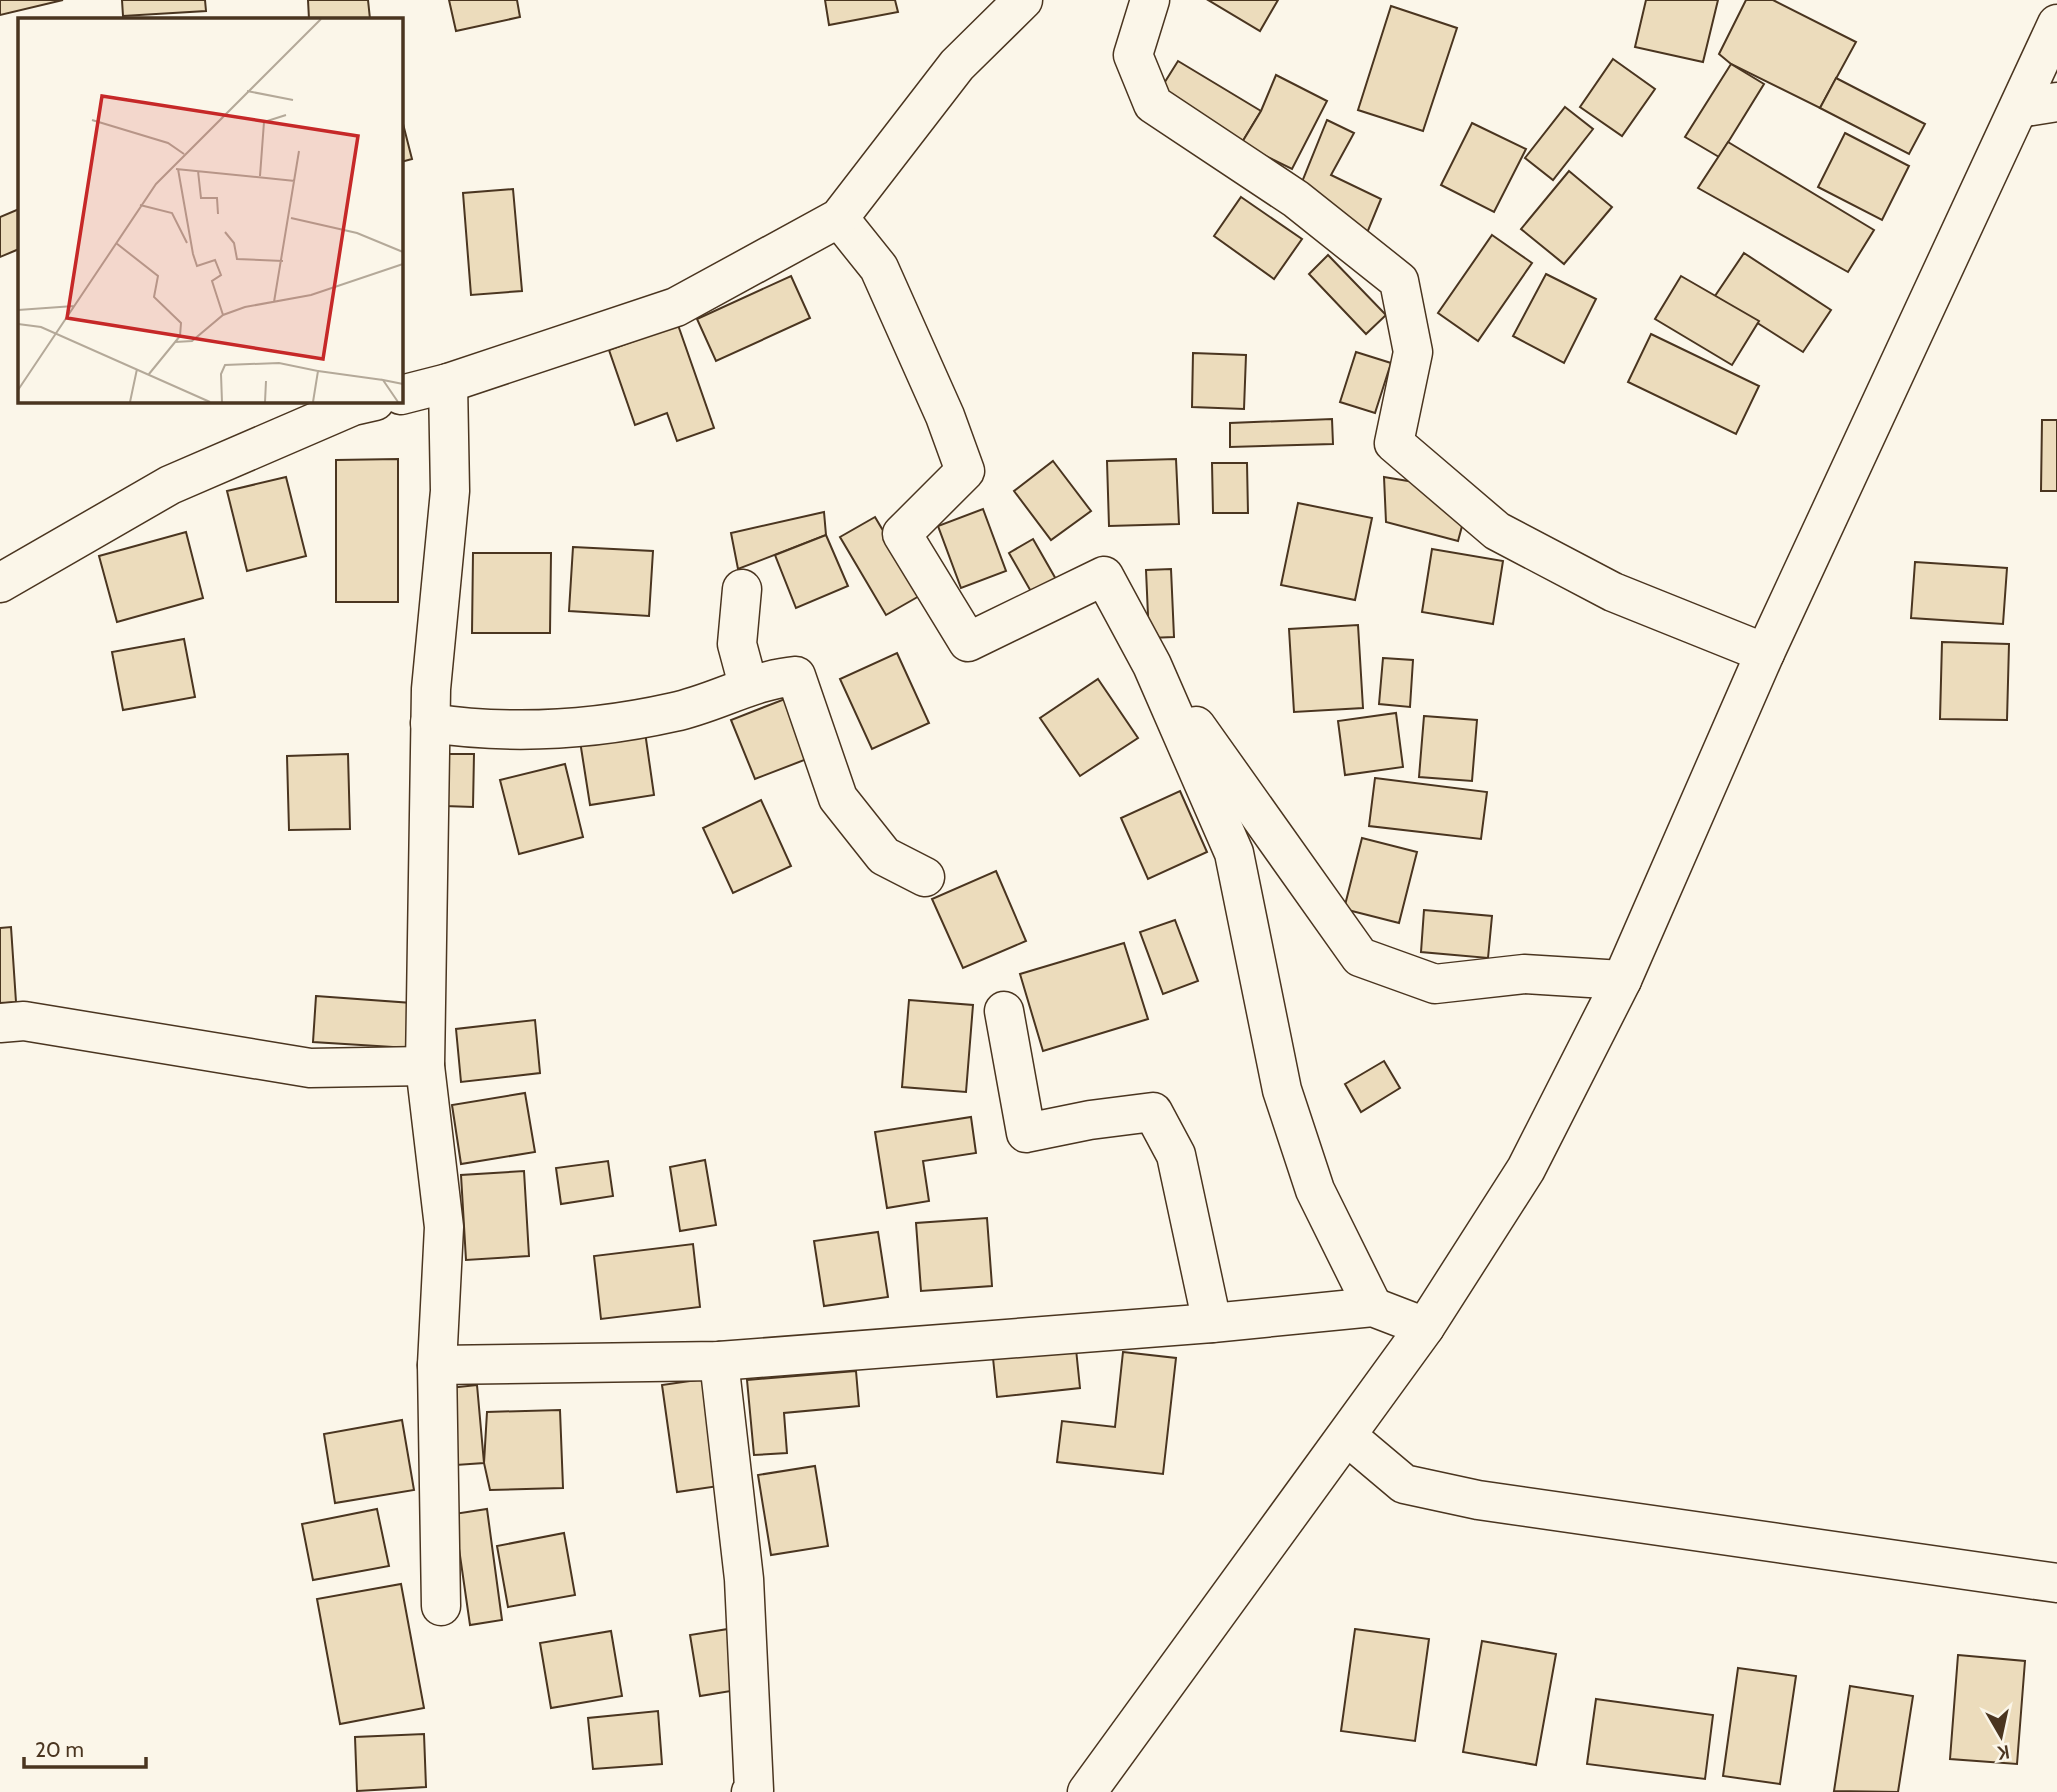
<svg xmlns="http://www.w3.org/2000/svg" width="2057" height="1792" font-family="Cabin,sans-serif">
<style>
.building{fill:#ecdcbc;stroke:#4a3520;stroke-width:2}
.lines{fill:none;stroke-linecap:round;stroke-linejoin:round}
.minor-casing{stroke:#4a3520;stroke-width:41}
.major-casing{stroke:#4a3520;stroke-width:41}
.minor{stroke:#fbf6e9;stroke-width:38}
.major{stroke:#fbf6e9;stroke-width:38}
.inset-road{fill:none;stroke:#b4a999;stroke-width:2}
.view{fill:#c62828;fill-opacity:0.15;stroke:#c62828;stroke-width:3.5}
.inset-edge{fill:none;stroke:#4a3520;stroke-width:3.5}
</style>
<rect width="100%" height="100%" fill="#fbf6e9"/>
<g class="building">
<path d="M0 0H63L0 15Z"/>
<path d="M122 0H205L206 11 123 16Z"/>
<path d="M308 0H368L370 19H309Z"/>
<path d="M449 0H517L520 17 456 31Z"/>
<path d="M825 0H895L898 12 829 25Z"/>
<path d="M1208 0H1278L1260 31Z"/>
<path d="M1646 0H1718L1703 62 1635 47Z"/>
<path d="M1746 0H1773L1856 42 1820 108 1731 64 1719 54Z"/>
<path d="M1391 6 1457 28 1423 131 1358 110Z"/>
<path d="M1613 59 1655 89 1622 136 1580 107Z"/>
<path d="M1178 61 1261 111 1241 144 1158 93Z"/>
<path d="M1731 64 1764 84 1719 157 1685 137Z"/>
<path d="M1276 75 1327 101 1292 169 1241 144 1261 111Z"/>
<path d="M1836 78 1925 124 1909 154 1820 108Z"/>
<path d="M1565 107 1593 129 1553 180 1525 158Z"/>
<path d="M401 116 412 159 401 162Z"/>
<path d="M1327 120 1354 133 1331 175 1381 199 1367 233 1300 187Z"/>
<path d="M1472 123 1526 149 1494 212 1441 185Z"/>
<path d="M1845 133 1909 166 1882 220 1818 187Z"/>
<path d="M1728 142 1874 230 1848 272 1698 188Z"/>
<path d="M1569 171 1612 207 1564 264 1521 229Z"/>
<path d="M513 189 522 291 471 295 463 193Z"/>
<path d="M1241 197 1302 239 1274 279 1214 236Z"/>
<path d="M19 209V249L0 257V217Z"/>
<path d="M1492 235 1532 263 1478 341 1438 313Z"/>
<path d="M1744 253 1831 310 1803 352 1715 296Z"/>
<path d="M1328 255 1386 315 1366 334 1309 274Z"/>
<path d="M1546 274 1596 299 1564 363 1513 336Z"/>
<path d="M791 276 810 318 716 361 697 319Z"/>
<path d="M1681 276 1759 321 1732 365 1655 319Z"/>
<path d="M678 325 714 428 677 441 667 413 635 425 609 350Z"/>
<path d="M1651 334 1759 386 1736 434 1628 382Z"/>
<path d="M1356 352 1391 363 1375 413 1340 402Z"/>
<path d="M1193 353 1246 355 1244 409 1192 407Z"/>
<path d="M1332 419 1333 444 1230 447V423Z"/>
<path d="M2042 420H2057V491H2041Z"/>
<path d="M398 459V602H336V460Z"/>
<path d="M1176 459 1179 524 1109 526 1107 461Z"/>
<path d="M1053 461 1091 511 1051 540 1014 491Z"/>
<path d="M1212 463H1247L1248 513H1213Z"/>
<path d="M286 477 306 556 247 571 227 491Z"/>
<path d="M1384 477 1426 484 1465 515 1458 541 1386 522Z"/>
<path d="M1298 503 1372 518 1355 600 1281 585Z"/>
<path d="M983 509 1006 571 961 588 938 526Z"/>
<path d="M824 512 826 535 738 569 731 533Z"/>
<path d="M875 517 921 595 886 615 840 537Z"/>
<path d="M186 532 203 598 117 622 99 556Z"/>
<path d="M826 535 848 586 796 608 775 555Z"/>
<path d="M1033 539 1057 581 1033 595 1009 553Z"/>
<path d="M573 547 653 551 649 616 569 611Z"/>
<path d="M1432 549 1503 561 1493 624 1422 612Z"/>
<path d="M473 553H551L550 633H472Z"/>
<path d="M1915 562 2007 568 2003 624 1911 618Z"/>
<path d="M1171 569 1174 637 1149 638 1146 570Z"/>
<path d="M1358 625 1363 708 1294 712 1289 629Z"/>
<path d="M184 639 195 697 123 710 112 652Z"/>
<path d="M1942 642 2009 644 2007 720 1940 719Z"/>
<path d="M897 653 929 723 872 749 840 679Z"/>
<path d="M1383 658 1413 660 1410 707 1379 704Z"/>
<path d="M1098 679 1138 738 1080 776 1040 718Z"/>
<path d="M790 697 812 757 755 779 731 720Z"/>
<path d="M1396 713 1403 767 1345 775 1338 721Z"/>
<path d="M1424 716 1477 720 1472 781 1419 777Z"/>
<path d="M645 732 654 795 590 805 580 741Z"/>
<path d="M348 754 350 829 289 830 287 756Z"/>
<path d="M445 754H474L473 807 445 806Z"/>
<path d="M565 764 583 837 519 854 500 780Z"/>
<path d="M1375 778 1487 792 1481 839 1369 826Z"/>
<path d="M1180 791 1207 852 1148 879 1121 818Z"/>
<path d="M761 800 791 866 733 893 703 828Z"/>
<path d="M1362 838 1417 852 1399 923 1344 909Z"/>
<path d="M996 871 1026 941 963 968 932 899Z"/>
<path d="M1424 910 1492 916 1488 958 1421 952Z"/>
<path d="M1175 920 1198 981 1163 994 1140 932Z"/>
<path d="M11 927 16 1002 0 1003V928Z"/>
<path d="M1124 943 1148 1019 1043 1051 1020 974Z"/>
<path d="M316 996 412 1003 409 1048 313 1042Z"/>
<path d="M909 1000 973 1005 966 1092 902 1087Z"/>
<path d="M535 1020 540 1073 461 1082 456 1029Z"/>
<path d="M1384 1061 1400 1088 1361 1112 1345 1084Z"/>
<path d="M525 1093 535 1152 461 1164 452 1105Z"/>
<path d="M971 1117 976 1153 923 1161 929 1201 887 1208 875 1132Z"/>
<path d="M705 1160 716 1225 680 1231 670 1167Z"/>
<path d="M608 1161 613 1196 561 1204 556 1168Z"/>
<path d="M524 1171 529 1256 466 1260 461 1175Z"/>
<path d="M987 1218 992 1286 921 1291 916 1223Z"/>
<path d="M878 1232 888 1297 824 1306 814 1241Z"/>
<path d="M693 1244 700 1307 601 1319 594 1256Z"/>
<path d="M1076 1349 1080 1388 997 1397 993 1358Z"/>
<path d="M1123 1352 1176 1358 1163 1474 1057 1462 1062 1421 1115 1427Z"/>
<path d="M856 1371 859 1406 784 1413 787 1453 754 1455 747 1380Z"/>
<path d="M704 1379 719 1486 677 1492 662 1385Z"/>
<path d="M477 1385 484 1463 456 1465 449 1388Z"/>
<path d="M560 1410 563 1488 490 1490 484 1463 487 1412Z"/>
<path d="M402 1420 414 1490 335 1503 324 1434Z"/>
<path d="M815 1466 828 1546 771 1555 758 1475Z"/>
<path d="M377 1509 389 1566 313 1580 302 1524Z"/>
<path d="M487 1509 502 1620 470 1625 454 1514Z"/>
<path d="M564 1533 575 1595 508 1607 497 1546Z"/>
<path d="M401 1584 424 1708 340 1724 317 1599Z"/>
<path d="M728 1629 737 1690 700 1696 690 1635Z"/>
<path d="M1355 1629 1429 1639 1415 1741 1341 1731Z"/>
<path d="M611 1631 622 1696 551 1708 540 1643Z"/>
<path d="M1482 1641 1556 1654 1536 1765 1463 1752Z"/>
<path d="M1958 1655 2025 1661 2017 1764 1950 1759Z"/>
<path d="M1738 1668 1796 1676 1780 1784 1723 1776Z"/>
<path d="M1850 1686 1913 1696 1898 1792 1834 1791Z"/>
<path d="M1596 1699 1713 1715 1705 1779 1587 1764Z"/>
<path d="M658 1711 662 1764 593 1769 588 1718Z"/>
<path d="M424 1734 426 1787 357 1791 355 1737Z"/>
</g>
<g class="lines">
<defs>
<g id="minor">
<path d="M1150 0 1133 55 1153 104 1296 199 1399 281 1413 352 1394 443 1497 531 1613 592 1765 653"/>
<path d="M2019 108 2057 102"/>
<path d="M839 218 879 268 945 416 965 471 902 534 968 642 1104 576 1152 665 1234 853 1282 1090 1315 1190 1373 1307"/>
<path d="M401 395 448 383 676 307 839 218 957 65 1023 0"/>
<path d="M0 583 170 485 353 406 375 401"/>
<path d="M742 589 737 644 748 685"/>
<path d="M430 723C511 735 594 730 674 712 716 703 752 680 796 676L838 798 884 856 925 877"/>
<path d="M1196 726 1360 957 1435 984 1524 974 1622 980"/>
<path d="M1004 1011 1026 1133 1090 1120 1153 1112 1176 1155 1212 1323"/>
<path d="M0 1023 24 1021 310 1068 425 1066"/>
<path d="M719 1361 744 1579 754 1790 751 1792"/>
<path d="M437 1365 719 1361 1212 1323 1373 1307 1425 1327"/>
<path d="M1347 1436 1404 1484 1478 1500 2057 1583"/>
<path d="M441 1606 437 1365 444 1227 425 1066 431 689 450 491 448 383"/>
</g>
<path id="major" d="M1087 1792 1425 1327 1526 1169 1622 980 1765 653 2057 24"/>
</defs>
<use href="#minor" class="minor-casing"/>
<use href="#major" class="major-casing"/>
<use href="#minor" class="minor"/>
<use href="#major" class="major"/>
</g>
<g transform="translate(18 18)">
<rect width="385" height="385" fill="#fbf6e9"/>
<path class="inset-road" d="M229 73 275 82M74 102 150 125 166 136M158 151 277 163M160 151 175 236 179 248 197 242 203 257 194 263 205 297M180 153 183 180H199L200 196M242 158 246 104 268 97M122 187 154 195 169 225M273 200 339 215 385 234M207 214 216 225 219 241 265 243M98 225 140 258 136 279 163 305 162 318 131 356M256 284 281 133M0 292 56 288M0 306 23 309 192 384M157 324 174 323 205 297 227 289 293 277 385 246M300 353 365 362M0 372 138 166 303 1M112 384 119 351M204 384 203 356 207 347 261 345 300 353 295 384M247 384 248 363M380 384 365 362 385 366"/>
<path class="view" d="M84 78 340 118 305 341 49 300Z"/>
<rect width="385" height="385" class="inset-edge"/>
</g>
<g transform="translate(2001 1736) rotate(171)" stroke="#fbf6e9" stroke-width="5" paint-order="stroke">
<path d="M0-5L12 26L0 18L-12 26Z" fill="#4a3520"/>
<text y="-10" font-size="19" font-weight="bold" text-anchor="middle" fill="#4a3520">K</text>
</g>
<path d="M24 1757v10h122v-10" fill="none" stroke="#4a3520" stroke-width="3.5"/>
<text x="35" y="1757" font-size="21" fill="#4a3520" stroke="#fbf6e9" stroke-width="5" paint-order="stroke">20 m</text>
</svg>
